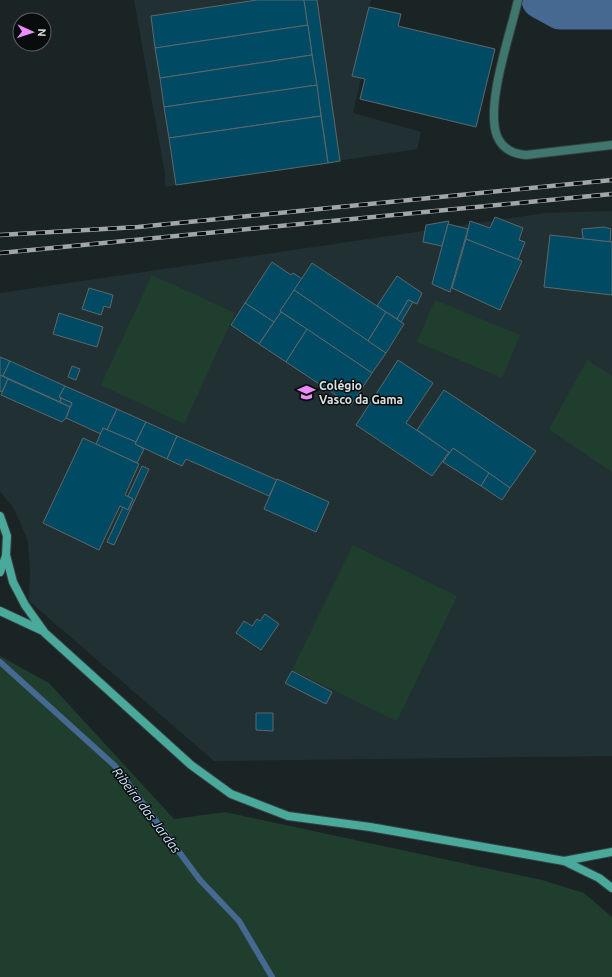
<svg xmlns="http://www.w3.org/2000/svg" width="612" height="977" font-family="Ubuntu,sans-serif">
<style>
.built{fill:#213133}
.green{fill:#1f3e2d}
.lines{fill:none;stroke-linecap:round;stroke-linejoin:round}
.stream{stroke:#456991;stroke-width:6}
.river{stroke:#456991;stroke-width:37}
.building{fill:#004b63;stroke:#5f676b}
.street-casing{stroke:#363e3f;stroke-width:10}
.secondary-casing{stroke:#363e3f;stroke-width:10}
.street{stroke:#3f776e;stroke-width:8}
.secondary{stroke:#49a99a;stroke-width:8}
.rail-casing{stroke:#a0a7a7;stroke-width:4.5}
.rail{stroke:#090c0d;stroke-width:3;stroke-dasharray:9;stroke-linecap:butt}
.labels{text-anchor:middle;dominant-baseline:central;stroke-width:3;stroke-linejoin:round;paint-order:stroke}
.poi-label{font-size:12px;font-weight:bold;fill:#dae0e0;stroke:#090c0d;text-anchor:start}
.water-label{font-size:13px;font-style:italic;fill:#cee5ff;stroke:#090c0d}
</style>
<rect width="100%" height="100%" fill="#1b2425"/>
<g class="built">
<path d="M134 0H371L352 76 361 78 353 113 421 132 417 149 165 187V174Z"/>
<path d="M612 211V756L214 761 29 601 30 571 28 541 14 509 0 491V293L546 213Z"/>
</g>
<g class="green">
<path d="M152 275 235 313 184 424 101 385Z"/>
<path d="M435 300 520 335 502 378 417 342Z"/>
<path d="M587 360 612 376V472L549 429Z"/>
<path d="M353 545 457 596 397 721 292 670Z"/>
<path d="M0 656 49 683 174 819 225 812 542 880 584 893 612 917V977H0Z"/>
</g>
<g class="lines">
<path class="stream" d="M0 662 115 766 200 880 239 921 272 977"/>
<path class="river" d="M540 0 560 11H612"/>
</g>
<g class="building">
<path d="M257 0H304L308 25 155 48 151 16Z"/>
<path d="M304 0H317L340 161 328 163Z"/>
<path d="M369 7 401 14 398 26 495 49 476 127 360 99 365 79 352 76Z"/>
<path d="M308 25 312 55 160 78 155 48Z"/>
<path d="M312 55 317 85 164 107 160 78Z"/>
<path d="M317 85 321 116 169 138 164 107Z"/>
<path d="M321 116 328 163 176 185 169 138Z"/>
<path d="M495 217 523 228 519 240 525 242 518 260 466 239 470 221 490 228Z"/>
<path d="M449 221 442 246 423 242 426 225Z"/>
<path d="M448 224 468 229 450 292 432 284Z"/>
<path d="M604 227 611 229 610 242 583 239 582 229Z"/>
<path d="M550 235 612 242V295L544 287Z"/>
<path d="M466 239 522 261 500 310 452 288Z"/>
<path d="M272 262 291 275 293 273 302 279 280 311 281 312 274 322 245 303Z"/>
<path d="M312 263 386 312 368 341 294 290Z"/>
<path d="M397 276 422 293 417 304 408 300 397 319 377 306Z"/>
<path d="M89 288 113 295 110 308 104 306 101 315 82 309Z"/>
<path d="M294 290 386 353 372 373 280 311Z"/>
<path d="M408 300 413 302 401 322 397 319Z"/>
<path d="M245 303 274 322 259 344 231 325Z"/>
<path d="M281 312 307 329 286 362 259 344Z"/>
<path d="M386 312 404 324 386 353 368 341Z"/>
<path d="M59 313 103 327 97 347 53 334Z"/>
<path d="M307 329 372 373 351 405 286 362Z"/>
<path d="M0 357 10 361 3 376 0 375Z"/>
<path d="M398 360 433 383 406 423 449 452 432 476 356 425Z"/>
<path d="M10 361 65 386 59 397 61 398 60 402 3 376Z"/>
<path d="M72 366 80 369 76 380 68 377Z"/>
<path d="M0 375 8 379 2 392 0 391Z"/>
<path d="M8 379 70 407 66 418 62 422 1 395Z"/>
<path d="M65 386 117 409 107 430 103 428 101 434 66 418 72 403 59 397Z"/>
<path d="M444 390 536 451 510 488 453 448 450 453 417 430Z"/>
<path d="M61 398 72 403 70 407 60 402Z"/>
<path d="M117 409 146 422 136 442 107 430Z"/>
<path d="M146 422 177 436 167 459 135 444Z"/>
<path d="M103 428 136 442 135 444 144 449 137 463 96 444Z"/>
<path d="M177 436 277 480 269 496 186 459 182 466 167 459Z"/>
<path d="M83 438 139 464 125 495 133 499 128 510 120 506 99 550 43 523Z"/>
<path d="M453 448 489 473 481 486 443 462Z"/>
<path d="M142 466 149 469 114 545 107 542 123 507 128 510 133 499 128 496Z"/>
<path d="M489 473 510 488 502 500 481 486Z"/>
<path d="M277 479 329 502 316 532 264 509Z"/>
<path d="M265 614 279 624 261 650 236 633 244 621 252 626 257 619 260 621Z"/>
<path d="M292 671 332 692 326 704 285 683Z"/>
<path d="M256 713H273V731L256 730Z"/>
</g>
<g class="lines">
<defs>
<path id="street" d="M518 0C511 32 485 105 497 136 502 148 513 154 526 155L612 145"/>
<g id="secondary">
<path d="M0 516 7 536 6 555 13 582 25 605 45 633 191 765 231 794 288 816 370 827 564 861 599 878 612 888"/>
<path d="M0 572 6 556"/>
<path d="M0 611 43 631"/>
<path d="M564 861 612 852"/>
</g>
</defs>
<use href="#street" class="street-casing"/>
<use href="#secondary" class="secondary-casing"/>
<use href="#street" class="street"/>
<use href="#secondary" class="secondary"/>
<defs>
<g id="rail">
<path d="M0 235 138 227 612 180"/>
<path d="M0 253 612 194"/>
</g>
</defs>
<use href="#rail" class="rail-casing"/>
<use href="#rail" class="rail"/>
</g>
<defs>
<symbol id="school-bare" viewBox="-9 -9 18 18"><path d="M0-5L7-2L0 1L-7-2ZM-4 1L0 2.5L4 1V4Q0 6-4 4Z" fill="#eb8dfc" stroke="#090c0d" stroke-width="2.5" paint-order="stroke"/></symbol>
</defs>
<g fill-rule="evenodd">
<use href="#school-bare" x="294" y="380" width="25" height="25"/>
</g>
<g class="labels">
<g class="poi-label">
<text x="319" y="385">Colégio<tspan x="319" dy="14">Vasco da Gama</tspan></text>
</g>
<g class="water-label">
<text transform="translate(147 810) rotate(53)">Ribeira das Jardas</text>
</g>
</g>
<g transform="translate(32 32) rotate(93)"><circle r="19" fill="#090c0d" stroke="#5d6161"/>
<path d="M0-3L7 15L0 10L-7 15Z" fill="#eb8dfc"/>
<text y="-6" font-size="11" font-weight="bold" text-anchor="middle" fill="#dae0e0">N</text>
</g>
</svg>
